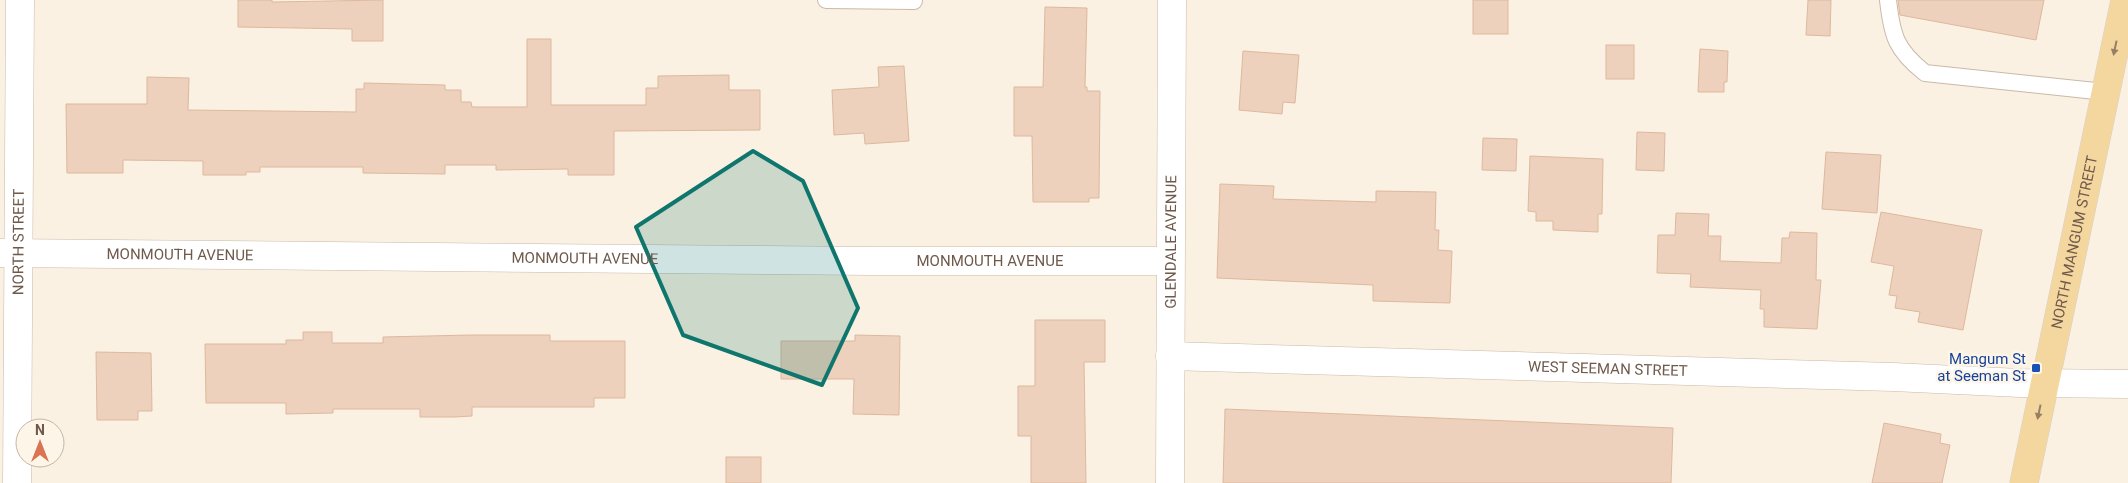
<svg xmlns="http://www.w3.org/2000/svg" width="2128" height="483" font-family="Roboto,sans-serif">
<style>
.building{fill:#edd1bc;stroke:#deb89e}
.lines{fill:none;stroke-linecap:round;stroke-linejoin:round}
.lane-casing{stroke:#c9b9aa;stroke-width:18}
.street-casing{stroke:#c9b9aa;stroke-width:29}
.primary-casing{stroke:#d7d1cd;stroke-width:29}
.lane{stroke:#fff;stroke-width:16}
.street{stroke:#fff;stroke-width:28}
.primary{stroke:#f4d79f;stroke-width:28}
.oneway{fill:#977f64}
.marked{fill:#0f766e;fill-opacity:0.2;stroke:#0f766e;stroke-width:4;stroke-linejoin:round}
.transit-dot{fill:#1a4fb4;stroke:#fdf5e8;stroke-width:2}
.labels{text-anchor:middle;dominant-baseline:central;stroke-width:5;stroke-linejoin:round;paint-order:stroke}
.street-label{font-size:15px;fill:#6f594b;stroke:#fdf5e8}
.transit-label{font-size:15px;fill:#164399;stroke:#fdf5e8;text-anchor:end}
</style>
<rect width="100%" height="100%" fill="#faf1e2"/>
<g class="building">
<path d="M238 0H272V2L383 0V41H352V29L238 27Z"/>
<rect x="1473" y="0" width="35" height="34"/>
<path d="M1808 0H1831L1830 36 1806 35Z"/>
<path d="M1898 0H2044L2036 40 1900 15Z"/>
<path d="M1045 7 1087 8 1085 87H1087V91H1100L1099 198H1089V202H1033L1032 136H1014V87H1043Z"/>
<path d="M527 39H551V105H646V88H658V76L729 75V90H760V130L614 131V175H568V169L496 170V165H445V174L363 173V167H260V172H246V175H203V161L123 160V173H67L66 104H147V77L189 78 188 110 356 112V89H364V83L445 85V90H461V102H471L472 107H527Z"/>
<rect x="1606" y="45" width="28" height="34"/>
<path d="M1700 49 1728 51 1727 82H1724V92H1698Z"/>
<path d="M1243 51 1299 55 1295 103 1283 102 1282 114 1239 110Z"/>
<path d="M904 66 909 141 865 144 864 133 834 135 832 90 879 87 878 67Z"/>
<path d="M1637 132 1665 133 1664 171 1636 170Z"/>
<path d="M1483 138 1517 139 1516 171 1482 170Z"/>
<path d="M1826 152 1881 155 1877 213 1822 209Z"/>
<path d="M1530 156 1603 159 1602 214H1598V232L1553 230V221H1536V212L1528 211Z"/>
<path d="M1220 184 1274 186 1273 199 1376 202V191L1436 192 1435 230H1439L1438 250 1452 251 1450 303 1373 301V285L1217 278Z"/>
<path d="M1881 212 1982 230 1963 330 1918 322 1920 312 1895 308 1897 296 1889 295 1894 266 1871 262Z"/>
<path d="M1676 213 1709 214 1708 236H1721L1720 261 1781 263 1782 238H1789L1790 232 1817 233 1816 280H1821L1817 329 1764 327V309H1760L1761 290 1690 287 1691 274 1657 273 1658 235H1675Z"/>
<path d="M1035 320H1105V362H1084L1086 483H1031V436H1018V386H1035Z"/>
<path d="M303 332H332V343H383V337L471 335H550V341H625V398H594V407H472V416L455 417H420V409H333V413L286 414V403H206L205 344H286V340H303Z"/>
<path d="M855 335 900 336 899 415 853 414 854 379H781V341H855Z"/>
<path d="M96 352 151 353 152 411H138V420H97Z"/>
<path d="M1225 409 1673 428 1671 483H1223Z"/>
<path d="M1884 423 1941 434 1940 443 1950 445 1942 483H1872Z"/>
<rect x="726" y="457" width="35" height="26"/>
</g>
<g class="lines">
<defs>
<g id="lane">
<path d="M826 0 914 1"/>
<path d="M1888 0C1892 36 1896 50 1925 73L2105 92"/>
</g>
<g id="street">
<path id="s1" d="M0 253 870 261H1170"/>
<path id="s2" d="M1170 356 1893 377 2020 383 2128 384"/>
<path id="s3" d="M17 483 20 0"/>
<path id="s4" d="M1170 483 1172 0"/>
</g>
<g id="primary">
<path id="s5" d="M2024 483 2125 0"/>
</g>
</defs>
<use href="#lane" class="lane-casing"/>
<use href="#street" class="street-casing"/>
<use href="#primary" class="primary-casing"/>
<use href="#lane" class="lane"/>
<use href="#street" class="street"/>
<use href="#primary" class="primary"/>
</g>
<defs><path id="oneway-solid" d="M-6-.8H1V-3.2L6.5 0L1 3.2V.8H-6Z" transform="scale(1.25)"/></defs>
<g class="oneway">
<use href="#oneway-solid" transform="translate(2115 48) rotate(102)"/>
<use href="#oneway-solid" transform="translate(2039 412) rotate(102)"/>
</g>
<path class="marked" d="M753 151 803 181 858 308 822 385 683 335 636 227Z"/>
<rect class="transit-dot" x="2031" y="363" width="10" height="10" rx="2.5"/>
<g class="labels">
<g class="street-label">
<text stroke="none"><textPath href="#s3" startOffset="241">NORTH STREET</textPath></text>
<text stroke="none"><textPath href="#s4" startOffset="241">GLENDALE AVENUE</textPath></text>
<text stroke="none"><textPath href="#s5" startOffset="246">NORTH MANGUM STREET</textPath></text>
<text stroke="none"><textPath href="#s1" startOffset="180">MONMOUTH AVENUE</textPath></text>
<text stroke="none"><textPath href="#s1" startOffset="585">MONMOUTH AVENUE</textPath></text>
<text stroke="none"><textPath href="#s1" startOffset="990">MONMOUTH AVENUE</textPath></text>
<text stroke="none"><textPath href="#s2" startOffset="438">WEST SEEMAN STREET</textPath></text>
</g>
<g class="transit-label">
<text x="2026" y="359">Mangum St<tspan x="2026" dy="17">at Seeman St</tspan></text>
</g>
</g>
<g transform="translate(40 443)"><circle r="24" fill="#fdf5e8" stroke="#c4b7a9"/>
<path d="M0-4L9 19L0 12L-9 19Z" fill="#da7351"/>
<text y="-8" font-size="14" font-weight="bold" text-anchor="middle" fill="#6f594b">N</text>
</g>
</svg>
